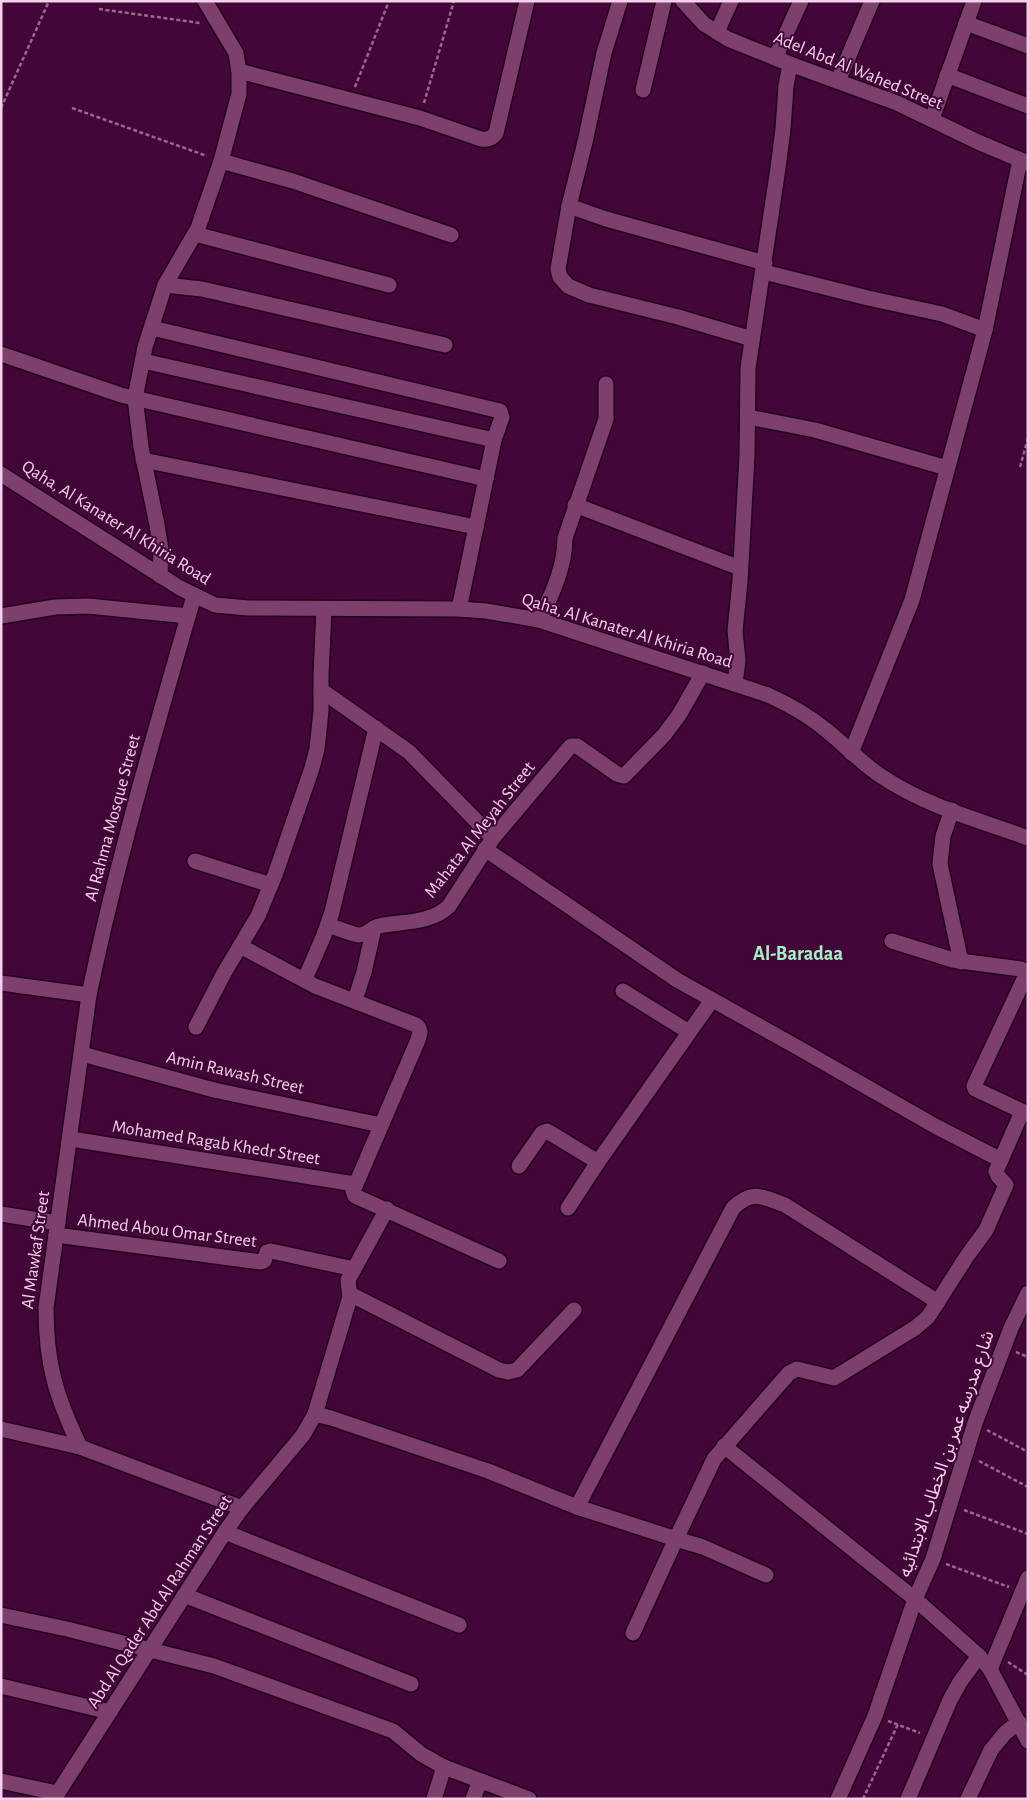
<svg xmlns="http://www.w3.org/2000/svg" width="1029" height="1800" font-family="'Alegreya Sans','Noto Sans Arabic',sans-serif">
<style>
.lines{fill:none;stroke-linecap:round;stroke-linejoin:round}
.minor-casing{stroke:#23001b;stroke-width:18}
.path{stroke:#9a688f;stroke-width:2.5;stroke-dasharray:4 2.5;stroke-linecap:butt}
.minor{stroke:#7d3f6d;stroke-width:15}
.labels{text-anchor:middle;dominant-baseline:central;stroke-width:4;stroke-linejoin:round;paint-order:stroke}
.street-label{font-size:18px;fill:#f5d0ea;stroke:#430638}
.quarter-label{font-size:20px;font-weight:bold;fill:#a4f2c4;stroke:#430638}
</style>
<rect width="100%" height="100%" fill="#430638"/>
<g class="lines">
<defs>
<g id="minor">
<path d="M620 1 604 53 585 142 569 206 558 269 560 277 568 286 589 295 678 317 752 339"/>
<path d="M683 1 704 24 728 39 790 64 897 103 978 142 1028 163"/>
<path d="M966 23 1028 46"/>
<path d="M717 32 731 1"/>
<path d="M775 58 801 1"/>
<path d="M239 71 420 118 481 139C487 140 492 139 496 133L527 1"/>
<path d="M947 75 1028 106"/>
<path d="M838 81 872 1"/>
<path d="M643 90 664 1"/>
<path d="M932 119 974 1"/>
<path d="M221 161 293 181 451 235"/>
<path d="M569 206 606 219 765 263"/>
<path d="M195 234 389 285"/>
<path d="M764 272 868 298 942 314 985 330"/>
<path d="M165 285 202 289 445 345"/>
<path d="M152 328 500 411 502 417 494 440 459 609"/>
<path d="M1 354 121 395 486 479"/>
<path d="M143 361 494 440"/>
<path d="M748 417 815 430 947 468"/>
<path d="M143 460 476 527"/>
<path d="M1 474 180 588 215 605 248 608 459 609 486 611 539 620 768 695C788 704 808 715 826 730 845 745 861 763 881 776 925 806 979 820 1028 838"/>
<path d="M575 505 740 568"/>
<path d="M160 576 161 550 157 525 141 447 135 398 145 347 165 285 198 228 221 161 239 94V71L236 53 205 1"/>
<path d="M1 616 55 607 88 606 188 616"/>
<path d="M539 620C552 595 565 567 565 538L606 419V384"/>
<path d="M735 683 738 661 735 631 740 581 747 456 748 368 778 168 783 129 786 86 790 64"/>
<path d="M321 690 409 752 493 838"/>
<path d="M851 753 912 600 985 330 1020 160"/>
<path d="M952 810 943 836 940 864 961 962"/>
<path d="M485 849 677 980 795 1046 935 1126 1001 1160"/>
<path d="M195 861 271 885"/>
<path d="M328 925C337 928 348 933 358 935 366 936 371 928 379 926 402 921 431 924 449 906L493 838 569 748 571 746H577L617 774 624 776 664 735 679 715 703 673"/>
<path d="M892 941 953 960 1021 969 1026 972V975L974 1086 975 1089 1028 1114"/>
<path d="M240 946 315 986 416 1025C422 1030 420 1033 418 1040L353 1191 355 1196 499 1261"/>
<path d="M305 979 324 935 332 912 376 728"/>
<path d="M1 983 89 995"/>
<path d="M623 991 689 1032"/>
<path d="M355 1000 364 972 374 928"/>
<path d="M196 1027 224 973 258 916 275 875 312 768 317 749 321 711V675L324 609"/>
<path d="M82 1054 214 1090 381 1125"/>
<path d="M71 1139 355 1184"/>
<path d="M519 1166 542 1133 547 1131 598 1162"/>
<path d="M568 1208 598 1162 712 1000"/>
<path d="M1 1214 58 1223"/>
<path d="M56 1235 261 1262 264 1261 267 1252 271 1251 354 1269"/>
<path d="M350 1294 499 1370 508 1372 517 1370 574 1310"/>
<path d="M315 1414 331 1418 488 1471 577 1507 676 1539 714 1459 789 1373 797 1369 834 1378 915 1328 928 1317 967 1256 986 1230 1006 1185 998 1176 996 1171 1022 1112"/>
<path d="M1 1429 80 1447 242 1508"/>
<path d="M724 1446 915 1599 979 1656 990 1669 1028 1741"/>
<path d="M80 1447C56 1396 46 1365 46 1308L89 995C117 860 156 728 194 596"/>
<path d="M577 1507 733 1208C753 1189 763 1197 785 1205L938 1302"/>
<path d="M225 1532 459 1625"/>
<path d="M184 1595 411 1684"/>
<path d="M1 1615 67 1629 214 1666 393 1731 421 1754 444 1767 529 1799"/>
<path d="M633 1633 676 1539 703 1547 766 1575"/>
<path d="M990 1669 1028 1578"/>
<path d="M1 1686 110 1712"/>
<path d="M1 1781 57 1793"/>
<path d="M54 1799 225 1532 242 1508 303 1435 315 1414 350 1297 348 1280 387 1209"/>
<path d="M434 1799 444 1767"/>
<path d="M473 1799 480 1781"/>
<path d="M838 1799 875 1716 915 1599 933 1559 975 1423 1011 1328 1028 1293"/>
<path d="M908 1799 950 1700 960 1682 979 1656"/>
<path d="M968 1799 991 1750 1005 1733 1019 1722"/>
</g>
</defs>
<use href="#minor" class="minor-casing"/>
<g class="path">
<path d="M99 9 200 23"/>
<path d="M355 87 389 1"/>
<path d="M424 103 454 1"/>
<path d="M1 108 49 1"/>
<path d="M72 108 207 156"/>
<path d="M1020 467 1028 438"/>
<path d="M1016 1352 1028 1357"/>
<path d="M987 1430 1028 1452"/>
<path d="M979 1461 1028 1487"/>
<path d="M964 1510 1028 1534"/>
<path d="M946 1564 1009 1587"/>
<path d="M1008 1662 1028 1675"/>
<path d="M888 1721 920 1733"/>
<path d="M863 1799 898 1724"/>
</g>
<use href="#minor" class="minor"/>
</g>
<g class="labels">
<g class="street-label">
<text transform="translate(858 71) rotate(22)">Adel Abd Al Wahed Street</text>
<text transform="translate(116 523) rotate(32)">Qaha, Al Kanater Al Khiria Road</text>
<text transform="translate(627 631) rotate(17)">Qaha, Al Kanater Al Khiria Road</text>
<text transform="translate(113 818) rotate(-75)">Al Rahma Mosque Street</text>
<text transform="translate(480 830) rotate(-52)">Mahata Al Meyah Street</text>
<text transform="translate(235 1073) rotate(13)">Amin Rawash Street</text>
<text transform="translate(216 1143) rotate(9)">Mohamed Ragab Khedr Street</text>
<text transform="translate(167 1231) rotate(7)">Ahmed Abou Omar Street</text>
<text transform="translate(36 1250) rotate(-82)">Al Mawkaf Street</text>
<text transform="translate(947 1454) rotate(-71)">شارع مدرسه عمر بن الخطاب الابتدائيه</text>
<text transform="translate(160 1602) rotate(-57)">Abd Al Qader Abd Al Rahman Street</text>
</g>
<g class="quarter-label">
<text x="798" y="954">Al-Baradaa</text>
</g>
</g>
<rect width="1029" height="1800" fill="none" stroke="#f5d0ea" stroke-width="5"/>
</svg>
